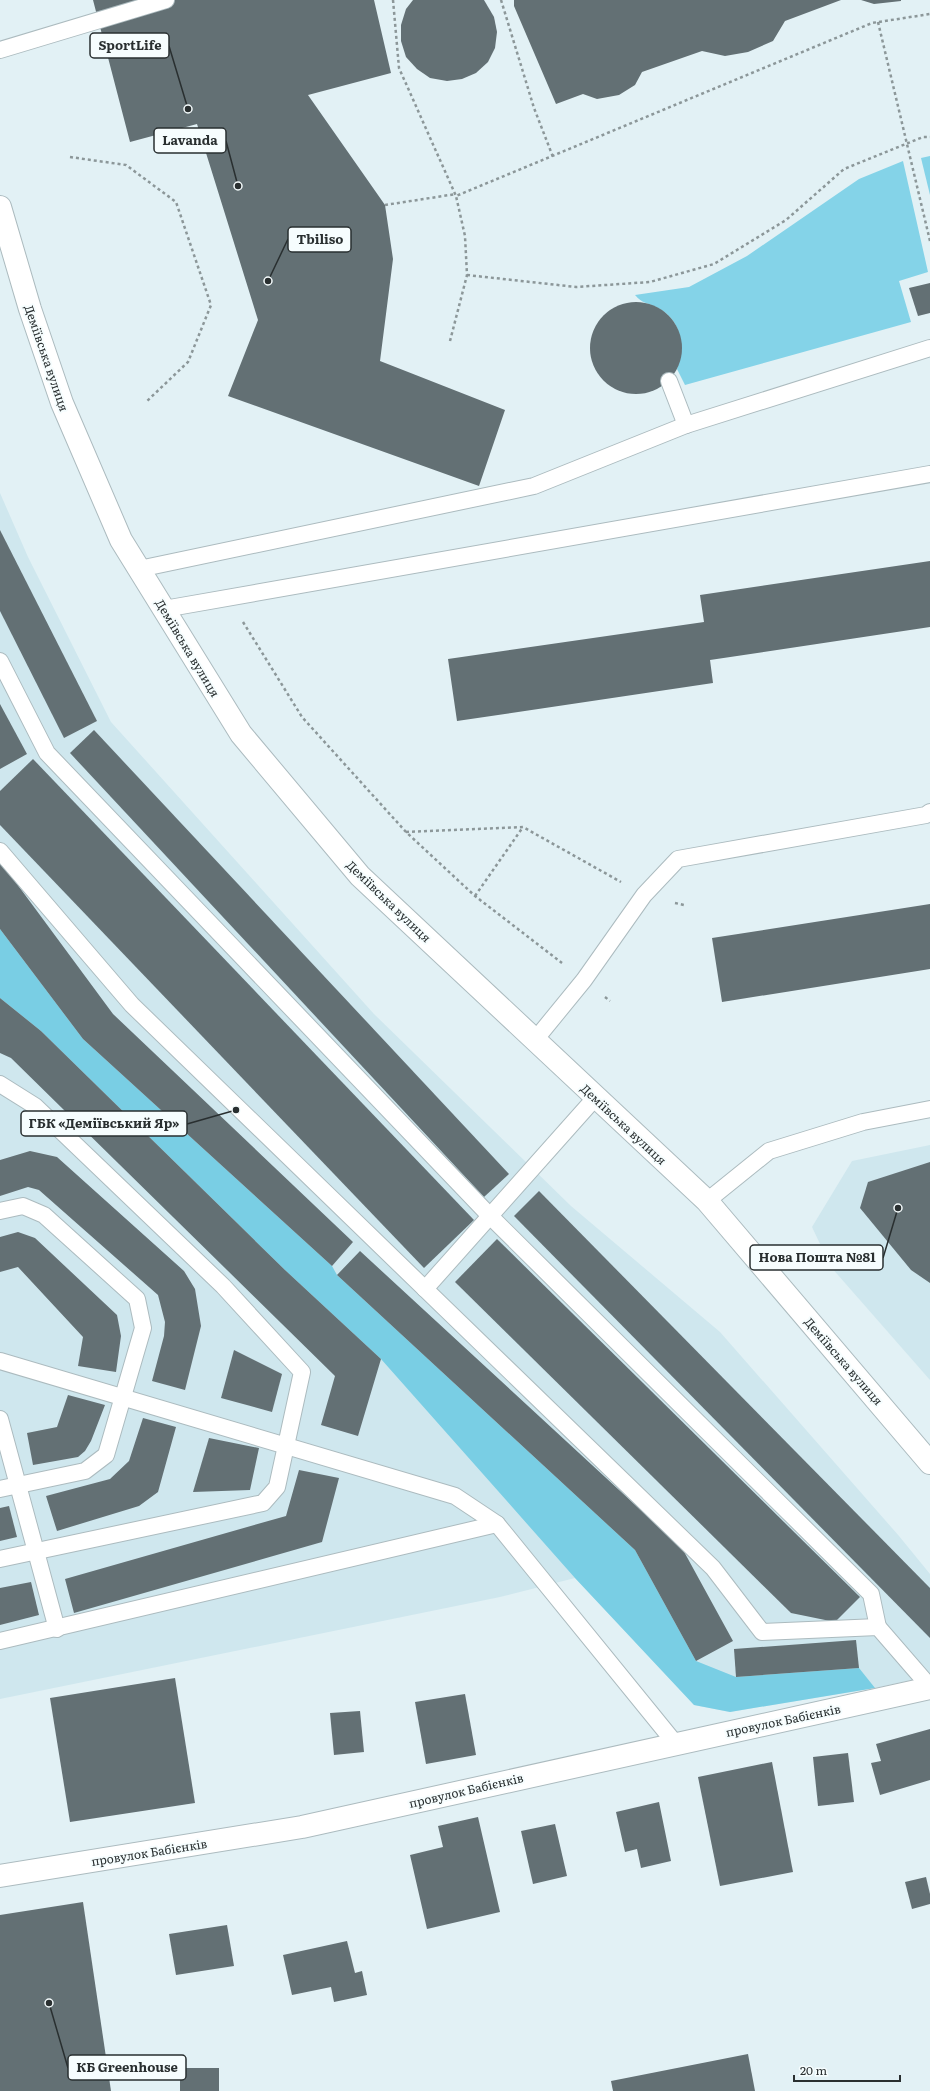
<svg xmlns="http://www.w3.org/2000/svg" width="930" height="2091" font-family="Literata,serif">
<style>
.built{fill:#cfe7ee}
.green{fill:#84d3e8}
.forest{fill:#79cee4}
.building{fill:#637074}
.lines{fill:none;stroke-linecap:round;stroke-linejoin:round}
.lane-casing{stroke:#acbbbf;stroke-width:18}
.street-casing{stroke:#acbbbf;stroke-width:24}
.secondary-casing{stroke:#acbbbf;stroke-width:24}
.path{stroke:#8c9799;stroke-width:2.5;stroke-dasharray:3 3;stroke-linecap:butt}
.lane{stroke:#fff;stroke-width:16}
.street{stroke:#fff;stroke-width:22}
.secondary{stroke:#fff;stroke-width:22}
.labels{text-anchor:middle;dominant-baseline:central;stroke-width:4;stroke-linejoin:round;paint-order:stroke}
.street-label{font-size:12px;fill:#292f30;stroke:#f6fdfe}
.leader{fill:none;stroke:#292f30;stroke-width:1.5}
.callout-dot{fill:#292f30;stroke:#f6fdfe;stroke-width:1.5}
.callout{fill:#f6fdfe;stroke:#292f30;stroke-width:1.5}
.callout-label{font-size:13px;text-anchor:middle;font-weight:bold;fill:#292f30}
</style>
<rect width="100%" height="100%" fill="#e2f1f5"/>
<g class="built">
<path d="M0 493 28 557 111 722 374 1014 571 1206 720 1332 899 1536 930 1574V1676L875 1688 730 1712 694 1705 575 1578 500 1597 0 1699Z"/>
<path d="M930 1145V1380L831 1267 812 1227 852 1161Z"/>
</g>
<g class="green">
<path d="M930 156V195L921 158Z"/>
<path d="M903 161 928 272 899 281 911 322 685 385 677 369C685 346 682 319 656 307 646 302 643 304 635 295L689 287 747 256 859 179Z"/>
</g>
<path class="forest" d="M0 929 83 1039 332 1266 337 1275 635 1550 696 1661 736 1677 859 1668 875 1688 730 1712 694 1705 575 1578 381 1359 285 1270 41 1031 0 998Z"/>
<g class="building">
<path d="M93 0H374L391 73 308 95 385 205 393 259 380 361 505 410 479 486 228 396 258 320 197 124 130 142Z"/>
<path d="M413 0H484L494 17 497 32 495 48 488 62 476 73 462 79 447 81 430 78 417 69 406 57 401 41V25L406 9Z"/>
<path d="M514 0H841L785 21 773 41 748 52 725 56 702 51 642 72 635 85 619 95 597 99 583 94 556 104 514 6Z"/>
<path d="M861 0H901V1L874 4Z"/>
<path d="M930 283V313L918 316 909 288Z"/>
<circle cx="636" cy="348" r="46"/>
<path d="M0 530 97 721 64 738 0 611Z"/>
<path d="M930 561V627L710 660 713 683 457 721 448 659 704 622 700 595Z"/>
<path d="M0 704 27 754 0 769Z"/>
<path d="M94 730 509 1174 484 1197 70 753Z"/>
<path d="M33 759 474 1220 424 1268 0 825V791Z"/>
<path d="M0 861 113 1014 353 1242 332 1266 83 1039 0 929Z"/>
<path d="M930 904V969L722 1002 712 938Z"/>
<path d="M0 998 41 1031 285 1270 381 1359 358 1436 321 1425 335 1376 11 1058 0 1053Z"/>
<path d="M30 1151 57 1157 184 1271 195 1289 201 1326 185 1390 152 1381 164 1336 165 1322 158 1295 39 1190 28 1187 0 1196V1160Z"/>
<path d="M930 1162V1283L911 1270 860 1208 868 1182Z"/>
<path d="M539 1191 930 1588V1638L514 1216Z"/>
<path d="M18 1232 35 1238 117 1315 121 1336 116 1372 78 1366 83 1337 18 1267 0 1272V1237Z"/>
<path d="M497 1239 860 1597 835 1622 791 1613 455 1282Z"/>
<path d="M360 1251 682 1548 733 1641 696 1661 635 1550 337 1275Z"/>
<path d="M234 1350 282 1374 272 1412 221 1398Z"/>
<path d="M68 1395 105 1405 91 1441 85 1451 78 1457 33 1465 27 1433 57 1427Z"/>
<path d="M143 1418 176 1427 158 1492 139 1506 57 1531 46 1496 110 1479 129 1461Z"/>
<path d="M209 1438 259 1448 250 1490 193 1492Z"/>
<path d="M299 1470 339 1478 322 1542 74 1613 65 1579 286 1516Z"/>
<path d="M9 1506 17 1537 0 1541V1508Z"/>
<path d="M31 1582 39 1615 0 1625V1588Z"/>
<path d="M856 1640 859 1668 736 1677 734 1649Z"/>
<path d="M175 1678 195 1803 70 1822 50 1698Z"/>
<path d="M465 1694 476 1755 426 1764 415 1702Z"/>
<path d="M360 1711 364 1752 334 1755 330 1713Z"/>
<path d="M930 1729V1780L880 1795 871 1763 881 1761 876 1744Z"/>
<path d="M848 1753 854 1802 818 1806 813 1757Z"/>
<path d="M772 1762 793 1872 720 1886 698 1777Z"/>
<path d="M659 1802 671 1861 641 1868 637 1849 625 1852 616 1812Z"/>
<path d="M478 1817 500 1912 427 1929 410 1855 443 1847 438 1826Z"/>
<path d="M555 1824 567 1876 533 1884 521 1831Z"/>
<path d="M926 1877 930 1894V1904L912 1909 905 1882Z"/>
<path d="M83 1902 111 2091H0V1915Z"/>
<path d="M227 1925 234 1966 176 1975 169 1934Z"/>
<path d="M347 1941 355 1973 362 1971 367 1995 334 2002 331 1987 292 1995 283 1955Z"/>
<path d="M748 2054 755 2091H613L611 2081Z"/>
<rect x="180" y="2068" width="39" height="23"/>
</g>
<g class="lines">
<defs>
<g id="lane">
<path d="M0 50 166 0"/>
<path d="M669 381 686 425"/>
<path d="M139 569 534 486 686 425 930 348"/>
<path d="M164 609 930 474"/>
<path d="M0 661 47 753 490 1216 871 1594 878 1627"/>
<path d="M0 851 132 1005 713 1568 762 1632 878 1627 930 1687"/>
<path d="M535 1040 584 980 644 895 678 859 926 815 930 812"/>
<path d="M0 1084 35 1106 223 1286 302 1372 277 1487 263 1503 0 1559"/>
<path d="M707 1201 769 1151 863 1122 930 1109"/>
<path d="M0 1211 23 1206 44 1215 137 1299 143 1328 106 1455 85 1471 0 1489"/>
<path d="M425 1289 595 1098"/>
<path d="M0 1361 455 1496 497 1524 675 1743"/>
<path d="M0 1419 57 1629"/>
<path d="M0 1641 497 1524"/>
</g>
<path id="street" d="M0 1876 302 1827 930 1688"/>
<path id="secondary" d="M0 207 30 309 62 403 121 540 241 734 360 876 707 1201 930 1463"/>
</defs>
<use href="#lane" class="lane-casing"/>
<use href="#street" class="street-casing"/>
<use href="#secondary" class="secondary-casing"/>
<g class="path">
<path d="M393 0 399 68 456 196 872 23 930 14"/>
<path d="M501 0 534 108 553 157"/>
<path d="M878 22 930 241"/>
<path d="M70 157 126 165 176 202 211 305 188 362 146 402"/>
<path d="M385 205 456 194"/>
<path d="M467 275 576 287 650 282 714 264 786 220 844 169 923 137H930"/>
<path d="M450 341 467 275 465 236 456 196"/>
<path d="M243 622 302 717 406 832 475 896 562 963"/>
<path d="M406 832 523 827 621 882"/>
<path d="M475 896 523 827"/>
<path d="M675 903 684 905"/>
<path d="M605 997 610 1001"/>
</g>
<use href="#lane" class="lane"/>
<use href="#street" class="street"/>
<use href="#secondary" class="secondary"/>
</g>
<g class="labels">
<g class="street-label">
<text transform="translate(47 358) rotate(71)">Деміївська вулиця</text>
<text transform="translate(188 648) rotate(59)">Деміївська вулиця</text>
<text transform="translate(389 901) rotate(44)">Деміївська вулиця</text>
<text transform="translate(624 1124) rotate(43)">Деміївська вулиця</text>
<text transform="translate(844 1361) rotate(49)">Деміївська вулиця</text>
<text transform="translate(783 1720) rotate(-12)">провулок Бабієнків</text>
<text transform="translate(466 1790) rotate(-13)">провулок Бабієнків</text>
<text transform="translate(149 1852) rotate(-9)">провулок Бабієнків</text>
</g>
</g>
<path class="leader" d="M188 109L169 46M238 186L226 141M268 281L288 239M236 1110L187 1124M898 1208L883 1258M49 2003L68 2068"/>
<g class="callout-dot">
<circle cx="188" cy="109" r="4"/>
<circle cx="238" cy="186" r="4"/>
<circle cx="268" cy="281" r="4"/>
<circle cx="236" cy="1110" r="4"/>
<circle cx="898" cy="1208" r="4"/>
<circle cx="49" cy="2003" r="4"/>
</g>
<g class="callout">
<rect x="90" y="33" width="79" height="25" rx="4"/>
<rect x="154" y="128" width="72" height="25" rx="4"/>
<rect x="288" y="227" width="63" height="25" rx="4"/>
<rect x="21" y="1111" width="166" height="25" rx="4"/>
<rect x="750" y="1245" width="133" height="25" rx="4"/>
<rect x="68" y="2055" width="118" height="25" rx="4"/>
</g>
<g class="callout-label">
<text x="130" y="50">SportLife</text>
<text x="190" y="145">Lavanda</text>
<text x="320" y="244">Tbiliso</text>
<text x="104" y="1128">ГБК «Деміївський Яр»</text>
<text x="817" y="1262">Нова Пошта №81</text>
<text x="127" y="2072">КБ Greenhouse</text>
</g>
<path d="M794 2075v6h106v-6" fill="none" stroke="#292f30" stroke-width="2"/>
<text x="800" y="2075" font-size="12" fill="#292f30" stroke="#f6fdfe" stroke-width="3" paint-order="stroke">20 m</text>
</svg>
